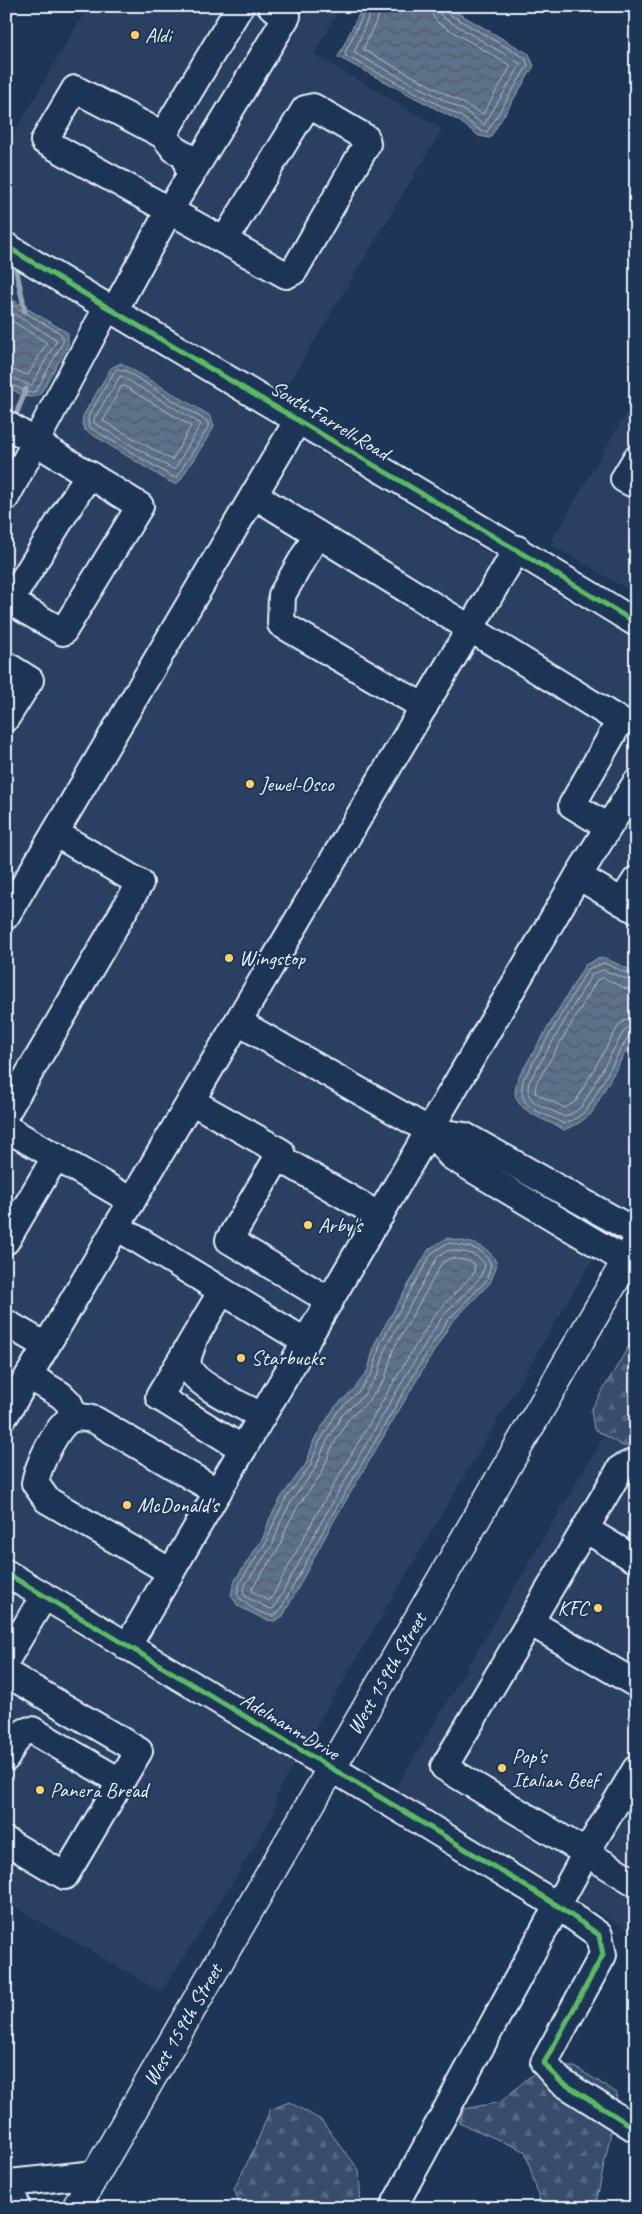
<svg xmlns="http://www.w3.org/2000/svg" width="642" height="2214" font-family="Caveat,sans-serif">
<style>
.built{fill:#2a4162}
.forest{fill:url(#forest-firs);stroke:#909fb2}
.water{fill:url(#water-waves);stroke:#95a4b5}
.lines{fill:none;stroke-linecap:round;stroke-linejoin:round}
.shore{stroke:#b0bdcc;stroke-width:1}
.stream{stroke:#95a4b5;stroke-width:5.5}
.minor-casing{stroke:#e8f1f8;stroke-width:30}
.major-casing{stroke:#e8f1f8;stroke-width:31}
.minor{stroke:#1d3557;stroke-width:26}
.major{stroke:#1d3557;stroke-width:28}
.cycleway-casing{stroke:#1d3557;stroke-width:8}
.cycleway{stroke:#5cba63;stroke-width:5}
.poi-dot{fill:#ffd166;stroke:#1d3557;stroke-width:2}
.labels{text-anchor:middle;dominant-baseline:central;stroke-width:4;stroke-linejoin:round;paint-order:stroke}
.poi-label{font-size:21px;fill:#e8f1f8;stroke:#1d3557;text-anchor:start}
.street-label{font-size:21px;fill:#e8f1f8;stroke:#1d3557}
</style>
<defs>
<pattern id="forest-firs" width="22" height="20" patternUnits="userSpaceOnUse" patternTransform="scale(1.25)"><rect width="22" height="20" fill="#374d6c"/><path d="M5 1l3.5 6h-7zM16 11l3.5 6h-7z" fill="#546782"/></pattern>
<pattern id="water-waves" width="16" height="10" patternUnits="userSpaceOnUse" patternTransform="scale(1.25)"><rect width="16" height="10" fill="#5d7089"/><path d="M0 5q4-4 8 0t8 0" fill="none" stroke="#505a66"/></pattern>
</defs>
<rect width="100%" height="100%" fill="#1d3557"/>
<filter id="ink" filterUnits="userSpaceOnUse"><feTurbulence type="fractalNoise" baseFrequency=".02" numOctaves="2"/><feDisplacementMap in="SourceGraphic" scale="10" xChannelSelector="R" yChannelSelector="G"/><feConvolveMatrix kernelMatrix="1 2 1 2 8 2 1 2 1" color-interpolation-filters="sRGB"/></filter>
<g filter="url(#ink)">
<g class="built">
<path d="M88 6H341L314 54 442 129 279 400 6 239V147Z"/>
<path d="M6 265 636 641V1186L287 1776 277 1793 274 1813 234 1880 161 1992 6 1902Z"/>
<path d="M636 396V594L550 544Z"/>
<path d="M616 1416 636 1428V1935L393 1793Z"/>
</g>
<g class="forest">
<path d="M636 1334V1449L621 1445 594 1429 591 1410Z"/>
<path d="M547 2067H575L617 2093 615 2113 595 2208H538L539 2198 525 2151 459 2123 464 2109 501 2102 529 2077Z"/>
<path d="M289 2102 321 2120 359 2170 361 2208H241L234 2189 255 2147 270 2110Z"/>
</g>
<g class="water">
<path d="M363 6H446L529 54 534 66 490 138 479 136 459 121 338 57Z"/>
<path d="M6 296 68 333V346L40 394C27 402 18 392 6 386Z"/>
<path d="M121 363 209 415 214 425 213 429 179 482 175 484 168 481 85 430 82 424 83 416 111 368Z"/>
<path d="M605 958 636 973V1033L591 1114 579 1123 564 1130C550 1121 516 1112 515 1093 515 1089 517 1082 518 1078L585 965 597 959Z"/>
<path d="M447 1238C468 1243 489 1242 497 1265L490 1283 451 1323 422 1371 332 1524 283 1616 275 1621 266 1620 238 1606 231 1595 235 1580 263 1538 270 1518 282 1496 306 1464 314 1440 334 1408 355 1388 368 1370 375 1343 429 1249Z"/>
</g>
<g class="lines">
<g class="shore">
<path d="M367 6 345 53 346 56 462 117 481 131 487 132 528 65 525 58 447 13 445 6"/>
<path d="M373 6 354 53 465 111 484 125 521 64 444 18 439 13 438 6"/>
<path d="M380 6 379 15 364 47V50L483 114 511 66 438 23 433 16 431 6"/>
<path d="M6 301 60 333 64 340 36 391 29 393 6 382"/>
<path d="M6 309 57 340 31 386 6 375"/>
<path d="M6 317 47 343 28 375 6 368"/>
<path d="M118 369 126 371 208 422V428L176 478 171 476 89 427 88 417 114 372Z"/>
<path d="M121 376 201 424 174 470 94 423V419Z"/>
<path d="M124 386 191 426 172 460 103 421 121 387Z"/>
<path d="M636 977 604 963 588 969 523 1080C516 1111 542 1111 564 1124L577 1118 587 1110 629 1035 636 1032"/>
<path d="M636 983 603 970 592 974 529 1082C523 1106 547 1106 564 1117L573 1113 582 1106 624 1031 630 1026 636 1025"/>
<path d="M636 991 627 989 603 978 597 980 536 1084 535 1093 565 1108 576 1101 619 1025 627 1019 636 1018"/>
<path d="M448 1243C465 1247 485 1246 491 1265L486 1281 447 1321 418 1368 328 1522 279 1612 274 1616C261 1615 243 1604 237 1594L240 1582 267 1541 275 1520 286 1498 310 1466 319 1443 338 1411 359 1391 373 1372 380 1344 432 1253Z"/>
<path d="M449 1250C461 1252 480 1252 485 1266L480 1278 442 1317 412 1365 323 1519 274 1608 270 1609 246 1597 243 1593 245 1585 273 1544 280 1523 291 1502 315 1469 325 1445 342 1415 363 1396 378 1375 386 1347 437 1258Z"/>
<path d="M451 1258 469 1261 475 1264 474 1273 436 1313 406 1361 316 1515 271 1599 268 1600 253 1592 252 1588 279 1548 287 1526 298 1506 322 1473 331 1449 348 1420 370 1399 385 1379 393 1350 442 1263Z"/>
</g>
<g class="stream">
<path d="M16 269 25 311"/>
<path d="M17 412 26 389"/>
</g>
<defs>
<g id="minor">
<path d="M163 135 175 150 186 156 190 177"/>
<path d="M224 241 305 109 313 107 366 138 367 144 294 271 286 275 44 141 75 89 163 135 240 6"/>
<path d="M6 246C215 374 428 494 636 623"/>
<path d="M114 311 169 211 287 16 271 6"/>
<path d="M6 424 140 506 63 632 6 599"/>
<path d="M636 459 624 479 636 485"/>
<path d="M254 495 620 721 572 805 608 827"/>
<path d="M6 497 107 308"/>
<path d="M317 534 282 595 281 624 424 707"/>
<path d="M10 601 89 474"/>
<path d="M6 665 30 680 6 718"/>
<path d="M578 876 636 910"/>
<path d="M622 902 636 880"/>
<path d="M6 916 298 420"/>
<path d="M238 1022 430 1131 451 1156 626 1261"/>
<path d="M191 1101 281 1152 229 1240 330 1301"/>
<path d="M6 1113 140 883 55 833"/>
<path d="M6 1128 132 1201"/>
<path d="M430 1131 465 1136 636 1232"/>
<path d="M278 1157 380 1216"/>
<path d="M117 1227 306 1342"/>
<path d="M6 1241 56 1156"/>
<path d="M222 1291 159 1397 243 1449"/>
<path d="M6 1323 46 1346"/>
<path d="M193 1342C191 1349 186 1359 188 1365 192 1384 245 1407 262 1416"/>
<path d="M29 1376 61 1395 69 1403 74 1418"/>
<path d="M6 1414 517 549"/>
<path d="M636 1461 621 1468 444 1767 636 1883"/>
<path d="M585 1529 636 1560"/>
<path d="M171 1572 47 1500 35 1483C38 1466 53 1435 65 1423 73 1415 84 1417 95 1420L218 1492"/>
<path d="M6 1573 413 1817 558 1906 599 1935 603 1955 544 2063 560 2081 636 2129"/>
<path d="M530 1622 636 1684"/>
<path d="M127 1647 578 876 636 783"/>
<path d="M6 1660 44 1596"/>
<path d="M6 1673 139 1751 65 1876 6 1841"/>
<path d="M6 1758C12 1748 18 1730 32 1730L121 1782"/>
<path d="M6 2182 9 2183 96 2174"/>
<path d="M9 2183 17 2208"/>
<path d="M393 2208 586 1853 636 1769"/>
</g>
<g id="major">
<path id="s1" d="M76 2208 636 1244"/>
</g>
</defs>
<use href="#minor" class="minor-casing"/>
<use href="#major" class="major-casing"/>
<use href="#minor" class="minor"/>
<use href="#major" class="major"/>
<defs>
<g id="cycleway">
<path d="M6 246C215 374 428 494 636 623"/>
<path d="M6 1573 413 1817 558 1906 599 1935 603 1955 544 2063 560 2081 636 2129"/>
</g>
</defs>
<use href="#cycleway" class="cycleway-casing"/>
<use href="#cycleway" class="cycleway"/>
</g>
</g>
<g class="poi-dot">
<circle cx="135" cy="35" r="5"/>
<circle cx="250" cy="784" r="5"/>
<circle cx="229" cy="958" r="5"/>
<circle cx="308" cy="1225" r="5"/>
<circle cx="241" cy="1358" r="5"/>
<circle cx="127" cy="1505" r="5"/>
<circle cx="598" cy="1608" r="5"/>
<circle cx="502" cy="1768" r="5"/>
<circle cx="40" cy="1790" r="5"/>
</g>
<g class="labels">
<g class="poi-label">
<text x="145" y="35">Aldi</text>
<text x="260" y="784">Jewel-Osco</text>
<text x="239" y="958">Wingstop</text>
<text x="318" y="1225">Arby's</text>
<text x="251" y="1358">Starbucks</text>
<text x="137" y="1505">McDonald's</text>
<text x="588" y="1608" text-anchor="end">KFC</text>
<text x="512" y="1756">Pop's<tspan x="512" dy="24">Italian Beef</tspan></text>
<text x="50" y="1790">Panera Bread</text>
</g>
<g class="street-label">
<text transform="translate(330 420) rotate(31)">South Farrell Road</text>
<text stroke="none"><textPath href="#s1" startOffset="618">West 159th Street</textPath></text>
<text transform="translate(290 1726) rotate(31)">Adelmann Drive</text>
<text stroke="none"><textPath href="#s1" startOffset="212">West 159th Street</textPath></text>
</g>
</g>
<rect width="642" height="2214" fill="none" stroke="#1d3557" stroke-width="25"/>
<rect x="12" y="12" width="617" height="2189" fill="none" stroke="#e8f1f8" stroke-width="2" filter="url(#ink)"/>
</svg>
